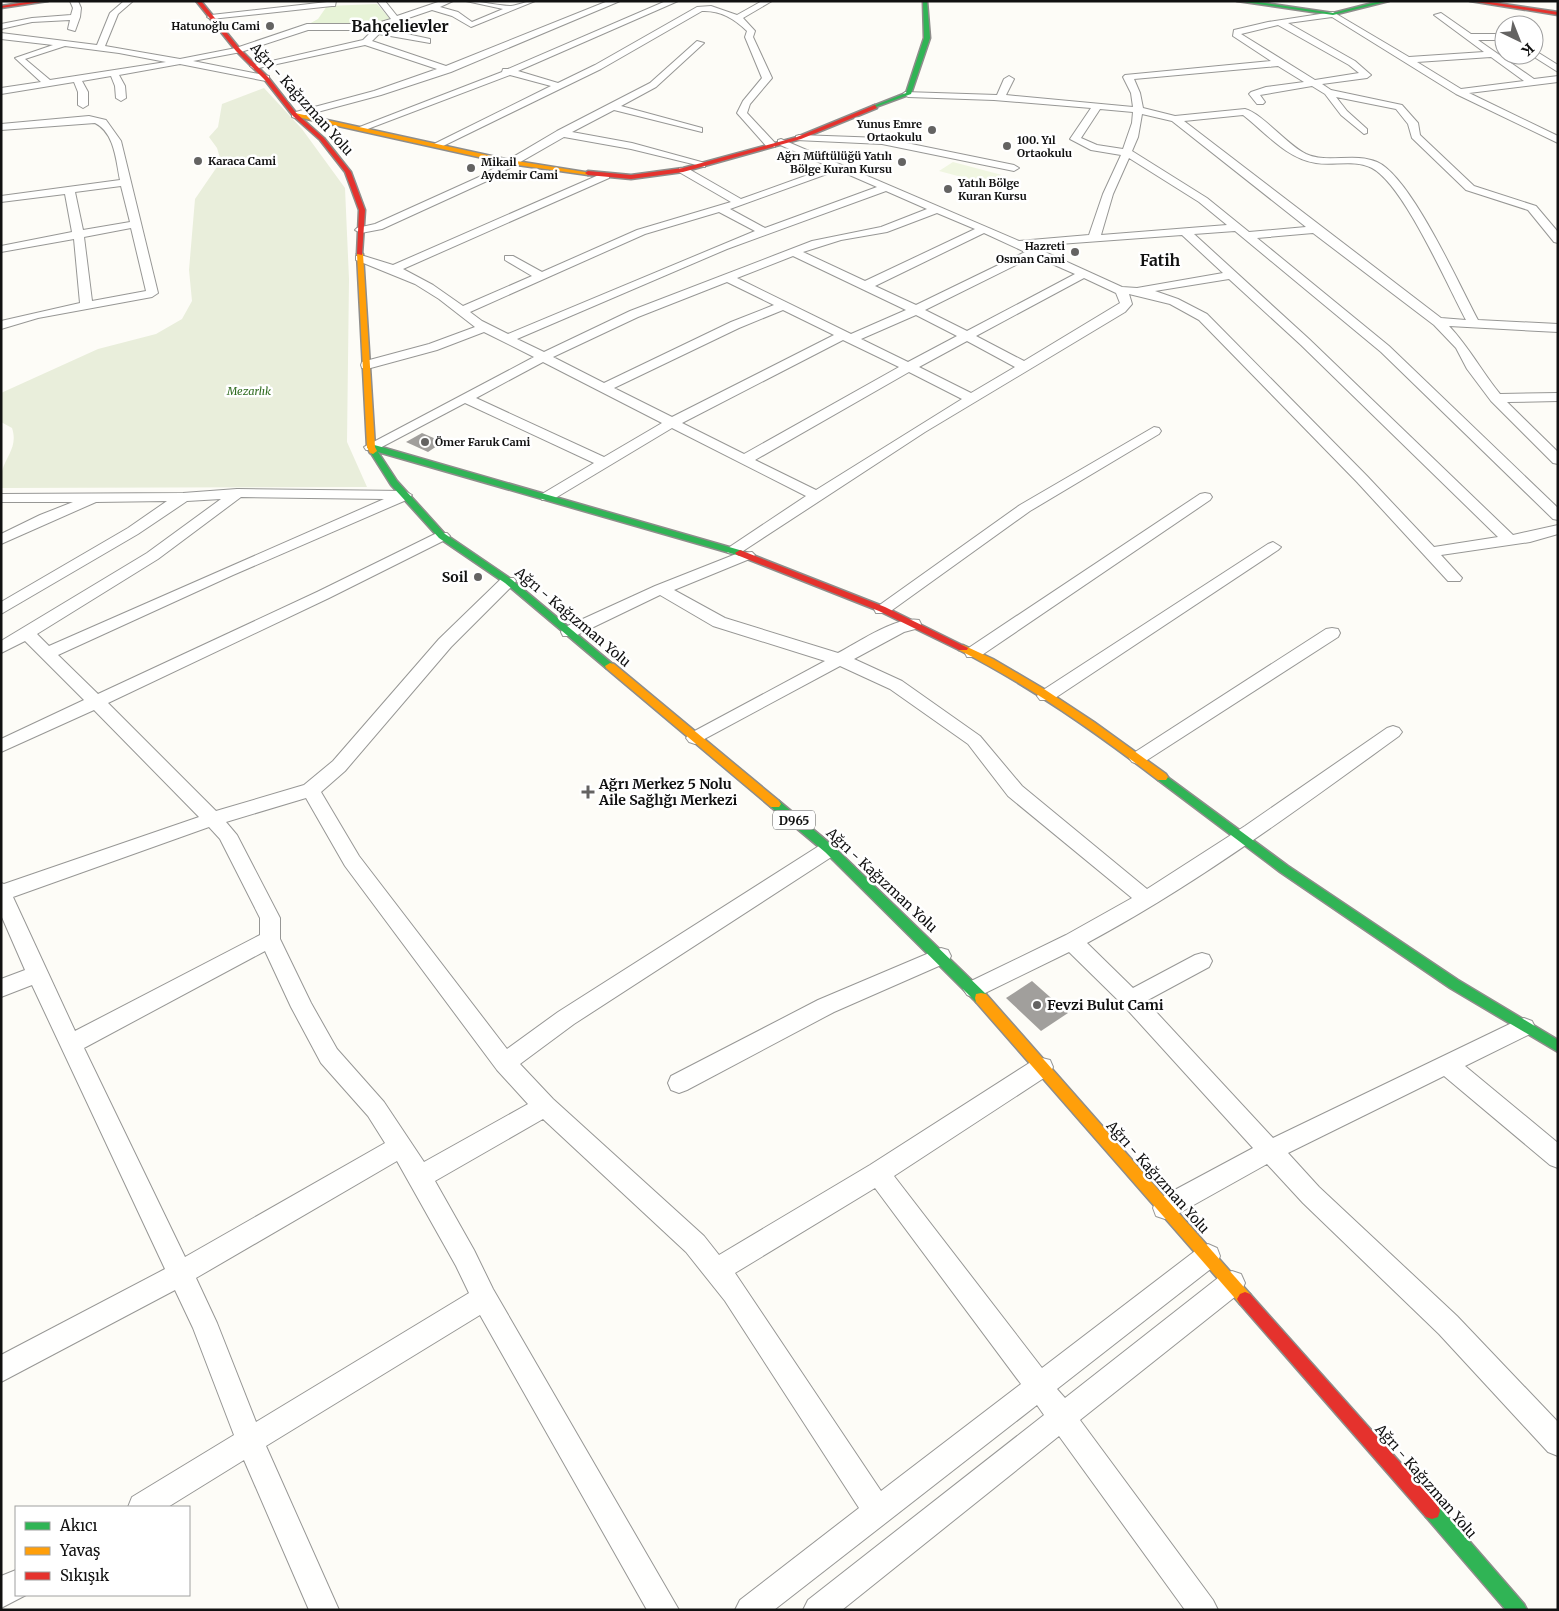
<svg xmlns="http://www.w3.org/2000/svg" width="1559" height="1611" font-family="Merriweather,serif">
<style>
.green{fill:#e7f3d7}
.cemetery{fill:#e9eedb}
.pitch{fill:#f0f6e1}
.building{fill:#a19f9c}
.lines{fill:none;stroke-linecap:round;stroke-linejoin:round}
.street-casing{stroke:#979795;stroke-width:2}
.fast-casing{stroke:#8e8d8b;stroke-width:3}
.slow-casing{stroke:#8e8d8b;stroke-width:3}
.jam-casing{stroke:#8e8d8b;stroke-width:3}
.street{fill:#fffffe;fill-rule:evenodd}
.fast{fill:#30b455;fill-rule:evenodd}
.slow{fill:#ff9f0a;fill-rule:evenodd}
.jam{fill:#e5322d;fill-rule:evenodd}
.poi-dot{fill:#646362;stroke:#fff;stroke-width:2}
.labels{text-anchor:middle;dominant-baseline:central;stroke-width:5;stroke-linejoin:round;paint-order:stroke}
.far-poi-label{font-size:11px;font-weight:bold;fill:#111;stroke:#fff;text-anchor:start}
.far-park-label{font-size:11px;font-style:italic;fill:#2f6b1f;stroke:#fff}
.shield{fill:#fff;stroke:#585858;stroke-width:1}
.shield-label{font-size:12px;font-weight:bold;fill:#111}
.street-label{font-size:14px;fill:#111;stroke:#fff}
.poi-label{font-size:14px;font-weight:bold;fill:#111;stroke:#fff;text-anchor:start}
.far-district-label{font-size:16px;font-weight:bold;fill:#111;stroke:#fff}
</style>
<rect width="100%" height="100%" fill="#fdfcf7"/>
<path class="green" d="M377 4 391 20 375 25H307L318 19 327 6Z"/>
<path class="cemetery" d="M264 88 302 129 345 188 349 279 347 442 367 487 1 488C1 483 0 476 2 471 7 455 18 446 12 428L1 422V393L98 349 156 334 182 319 192 301 189 270 195 199 221 161 217 148 209 137 218 127 222 104Z"/>
<path class="pitch" d="M953 162 1002 175 988 184 939 171Z"/>
<g class="building">
<path d="M422 433 443 442 428 452 406 442Z"/>
<path d="M1032 981 1068 1013 1041 1031 1006 998Z"/>
</g>
<g class="lines">
<defs>
<g id="street">
<path d="M70 1H78L81 8 80 17 75 31 68 29 70 20 32 22 1 29V24L32 18 71 15 73 8Z"/>
<path d="M124 1H133L118 14 105 46 180 59 236 48 307 24H374L391 19 377 1H385L397 16 441 1H453L440 7 458 12 472 22 503 9 466 1C481 1 499 6 511 6 519 5 526 1 535 1L471 27 452 16 432 10 379 28 430 39V43L379 34 372 41 446 66 608 1H620L451 72 381 95 295 118 292 117V113L374 91 437 69 365 45 254 69 250 66 363 40 372 31 371 30H308L241 52 193 61 269 76V80L266 81 180 64 119 75 125 86 126 98 121 101 116 98 115 86 111 76 82 81 88 92V105L83 108 78 105V92L74 82 1 94V88L41 82 15 58 53 45 1 39V33L97 45 110 13ZM65 46 119 53 166 62 50 80 25 59Z"/>
<path d="M336 1 335 6H332L211 19 207 17 211 15Z"/>
<path d="M666 1H678L518 71 558 83 595 65 697 7 711 6 737 15 762 1H772L743 18 755 31 753 37 772 78 750 104 747 113 775 143V147H767L737 113 743 101 762 78 745 37 747 31C735 19 720 10 702 11L601 69 441 147 432 145 551 86 510 75 365 130 357 128 502 72 503 69H508Z"/>
<path d="M1333 12 1409 57 1484 52 1434 15 1441 13 1471 34H1504V40H1478L1534 79 1558 76V82L1469 93 1558 136V143L1456 94 1332 17 1288 23 1355 61 1371 75 1367 78 1322 84 1331 90 1402 105 1418 123 1420 135 1474 186 1536 206 1558 232V243L1554 242 1528 210 1466 190 1412 138 1408 124 1396 109 1336 97 1347 111 1367 129V133L1364 134 1341 115 1325 94 1312 86 1260 95 1265 102 1263 104H1257L1249 94 1251 92 1266 87 1304 82 1278 66 1134 79 1140 93 1143 108 1175 116 1245 109C1263 114 1286 144 1306 154 1328 164 1354 152 1377 162 1411 177 1459 285 1478 320L1558 324V332L1449 326C1469 347 1482 372 1500 394L1558 393V401L1507 402 1558 452V464L1553 463 1491 401 1467 369 1456 348 1434 325 1313 233 1257 238 1389 346 1558 508V520L1553 519 1381 352 1235 231 1194 234 1309 339 1513 535 1558 525V534L1530 542 1441 555 1462 578 1460 581H1448L1357 482 1199 320 1170 304 1129 294 1132 304 1125 312 925 432 740 553 752 552 755 555 752 558 674 590 725 618 838 653C857 643 898 615 919 620L921 624 919 628 904 632 854 659 902 681 980 736 1022 786 1147 889 1245 826 1387 728 1393 726 1399 728 1402 732 1399 736C1298 809 1197 884 1087 943L1133 988 1195 955 1202 953 1209 955 1212 961 1209 967 1146 1001 1273 1138 1516 1021 1524 1018 1532 1021 1535 1027 1532 1033 1465 1066 1558 1143V1168L1550 1165 1444 1076 1288 1153 1319 1187 1457 1316 1558 1422V1456L1548 1452 1439 1334 1303 1203 1267 1164 1174 1216 1165 1219 1156 1216 1153 1208 1156 1200 1253 1148 1123 1005 1069 952 981 995 974 998 967 995 963 989 967 983 1066 935 1132 898 1008 796 968 744 890 689 840 666 695 744 689 742 686 738 689 734 825 661 713 626 660 595 575 636H563L561 632 563 628 655 586 736 554 728 553 725 550 806 496 672 428 552 500H542L540 497 542 494 594 463 465 403 376 450H366L364 447 534 357 484 332 437 350 367 369 362 368 361 365 362 362 429 344 475 327 439 299 415 284 356 260V256H364L393 265 601 174H609V178L403 269 433 285 463 306 532 276 505 260V256H513L542 272 637 230 731 202 679 172V168H687L741 199 830 167 778 144V140L781 139 1019 241 1089 235 1103 194 1121 155 1091 150 1070 139 1091 108 994 100 908 97 903 94 905 92 997 95 1004 79 1009 76 1014 79 1006 95 1133 107 1131 93 1123 77 1125 75 1271 61 1233 36 1234 30 1268 22ZM1278 25 1349 65 1359 73 1315 80 1241 34ZM1491 57 1524 81 1461 89 1417 62ZM1100 109 1133 112 1132 123 1123 149 1097 145 1081 138ZM1142 114 1172 121 1306 227 1249 232 1207 198 1132 151 1138 137ZM1243 115C1265 132 1287 159 1316 163 1334 166 1354 159 1372 168 1404 185 1447 285 1466 320L1441 318 1184 121ZM1129 158 1199 202 1227 225 1101 235 1113 194ZM838 170 877 187 765 228 730 209ZM886 191 927 209 881 227 812 241 630 311 544 352 517 339 727 249ZM719 212 755 231 508 334 482 321 470 312 645 234ZM937 213 975 229 865 281 803 252 841 240 887 232ZM984 233 1025 252 916 305 875 286ZM1182 235 1223 273 1137 288 1122 287 1032 246ZM793 256 906 310 851 334 737 278ZM1034 256 1075 274 967 331 925 310ZM1084 278 1116 293 1120 303 1024 361 976 336ZM1229 279 1301 345 1498 537 1434 547 1367 476 1207 314 1178 299 1155 291ZM727 282 774 305 731 322 604 383 553 357 638 317ZM783 310 834 335 672 417 614 388 739 328ZM916 315 957 336 908 362 861 339ZM843 340 899 367 744 454 682 423ZM967 341 1015 367 971 393 919 367ZM543 362 662 423 604 457 476 398ZM909 372 962 399 816 490 755 460Z"/>
<path d="M697 41 704 43 656 87 621 106 702 128V132L614 110 572 132 632 143 705 163V167L631 149 564 137 487 181 382 229 361 233 355 230 357 228 375 224 479 177 557 131 650 83Z"/>
<path d="M1534 50 1558 65V72L1531 55H1534Z"/>
<path d="M89 116 106 120 121 141 158 293 152 297 38 318 1 329V321L80 303 74 239 1 252V246L72 232 65 194 1 202V196L120 180C116 161 115 133 95 123L1 130V124ZM121 186 130 222 83 230 75 192ZM131 228 146 291 92 301 84 237Z"/>
<path d="M799 135 882 138 1014 165 1019 168 1014 171 882 144 796 140V136Z"/>
<path d="M1154 427 1159 428 1161 431 1159 434 1030 511 888 613H876L874 609 1020 505Z"/>
<path d="M237 489 405 491 412 495 404 501 233 575 58 655 98 694 317 592 437 533H447L450 536 447 539 329 598 108 703 216 811 304 785 333 761 439 639 502 578H514L516 581 514 584 451 647 345 771 321 792 359 856 507 1049 558 1012 822 844 829 842 836 844 839 849 836 854 574 1024 520 1064 553 1099 704 1236 719 1255 870 1165 1034 1060 1042 1058 1050 1060 1053 1067 1050 1074 894 1176 1042 1368 1199 1248 1208 1244 1217 1248 1220 1256 1217 1264 1057 1389 1065 1398 1223 1274 1232 1271 1241 1274 1245 1283 1241 1292 1080 1420 1213 1600 1218 1610H1185L1059 1436 842 1610H803L808 1600 1044 1415 1037 1405 774 1610H735L740 1600 859 1508 725 1301 686 1252 543 1119 435 1181 474 1250 493 1289 679 1610H647L480 1315 266 1446 339 1610H309L244 1460 168 1507H128L132 1497 234 1435 193 1328 175 1290 1 1382V1355L165 1269 32 985 1 997V979L25 970 1 915V883L4 884 199 817 94 710 1 752V739L84 700 25 641 1 653V641L147 553 221 499 187 501 138 534 1 614V602L128 528 167 501 96 502 1 544V534L40 515 73 502H1V494L183 493ZM241 497 384 499 49 646 37 634 158 559ZM306 798 345 866 497 1070 528 1104 424 1162 384 1102 337 1049 311 1003 280 939V918L237 835 226 822ZM209 827 220 839 260 918V935L75 1031 13 897ZM265 951 291 1007 321 1063 368 1116 385 1143 185 1257 84 1048ZM397 1161 456 1266 469 1293 256 1422 217 1323 196 1278ZM875 1188 1021 1384 881 1491 735 1273Z"/>
<path d="M1205 493 1210 494 1212 497 1210 500 979 657H967L965 653 967 649 1200 494Z"/>
<path d="M1273 542 1281 547 1278 550 1052 700H1040L1037 696 1040 692 1268 544Z"/>
<path d="M1332 628 1338 629 1340 633 1338 637 1144 762 1138 764 1132 762 1129 758 1132 754 1326 629Z"/>
<path d="M941 948 948 950 951 956 948 962 834 1012 687 1090 679 1093 671 1090 668 1083 671 1076 818 1000Z"/>
<path d="M16 1570V1595H26L1 1608V1576Z"/>
</g>
<g id="fast">
<path d="M923 1H927L930 38 911 94 873 108V106L906 93 924 38Z"/>
<path d="M1237 1H1251L1333 13 1380 1H1389L1333 15Z"/>
<path d="M371 444 743 551 745 553 740 556 737 555 378 452 397 481 445 534 511 579 615 666 610 669 606 668 505 583 439 538 391 485 367 447Z"/>
<path d="M1162 773 1288 866 1458 980 1558 1040V1052L1450 988 1280 872 1158 780 1156 777 1158 774Z"/>
<path d="M775 800 779 801 833 846 986 994 987 998 986 1002 981 1003 976 1002 825 852 771 807 769 804 771 801Z"/>
<path d="M1432 1503 1438 1505 1524 1604 1527 1610H1506L1426 1517 1424 1511 1426 1505Z"/>
</g>
<g id="slow">
<path d="M295 113 510 160 591 173 588 175 510 164 293 116Z"/>
<path d="M360 252 363 254 375 447 377 451 373 454 370 453 367 447 357 254Z"/>
<path d="M963 645 993 659 1044 689 1094 722 1166 774 1168 777 1166 780H1158C1095 732 1030 686 959 650L958 648Z"/>
<path d="M610 663 614 664 779 801 781 804 779 807H771L606 668 605 666Z"/>
<path d="M981 993 986 994 1250 1294 1253 1299 1250 1304 1245 1306 1240 1304 976 1002 975 998 976 994Z"/>
</g>
<g id="jam">
<path d="M33 1H48L1 8V6Z"/>
<path d="M196 1H201L240 49 268 77 297 114 324 138 351 172 365 210 362 255 357 254 359 210 345 172 320 140 293 116 264 79 236 51Z"/>
<path d="M1470 1H1483L1558 12V15Z"/>
<path d="M875 105 877 108 801 139 683 172 631 179 588 175 585 173 588 171 631 175 683 168 797 137Z"/>
<path d="M740 550 885 607 968 648 967 650H959L879 611 737 555 735 553Z"/>
<path d="M1245 1292 1250 1294 1438 1505 1440 1511 1438 1517 1432 1519 1426 1517 1240 1304 1237 1299 1240 1294Z"/>
</g>
</defs>
<use href="#street" class="street-casing"/>
<use href="#fast" class="fast-casing"/>
<use href="#slow" class="slow-casing"/>
<use href="#jam" class="jam-casing"/>
<use href="#street" class="street"/>
<use href="#fast" class="fast"/>
<use href="#slow" class="slow"/>
<use href="#jam" class="jam"/>
</g>
<g class="poi-dot">
<circle cx="270" cy="26" r="5"/>
<circle cx="932" cy="130" r="5"/>
<circle cx="1007" cy="146" r="5"/>
<circle cx="198" cy="161" r="5"/>
<circle cx="902" cy="162" r="5"/>
<circle cx="471" cy="168" r="5"/>
<circle cx="948" cy="189" r="5"/>
<circle cx="1075" cy="252" r="5"/>
<circle cx="425" cy="442" r="5"/>
<circle cx="478" cy="577" r="5"/>
<path d="M585.5 784.5h5v5h5v5h-5v5h-5v-5h-5v-5h5z"/>
<circle cx="1037" cy="1005" r="5"/>
</g>
<g class="labels">
<g class="far-poi-label">
<text x="260" y="26" text-anchor="end">Hatunoğlu Cami</text>
<text x="922" y="124" text-anchor="end">Yunus Emre<tspan x="922" dy="13">Ortaokulu</tspan></text>
<text x="1017" y="140">100. Yıl<tspan x="1017" dy="13">Ortaokulu</tspan></text>
<text x="892" y="156" text-anchor="end">Ağrı Müftülüğü Yatılı<tspan x="892" dy="13">Bölge Kuran Kursu</tspan></text>
<text x="208" y="161">Karaca Cami</text>
<text x="481" y="162">Mikail<tspan x="481" dy="13">Aydemir Cami</tspan></text>
<text x="958" y="183">Yatılı Bölge<tspan x="958" dy="13">Kuran Kursu</tspan></text>
<text x="1065" y="246" text-anchor="end">Hazreti<tspan x="1065" dy="13">Osman Cami</tspan></text>
<text x="435" y="442">Ömer Faruk Cami</text>
</g>
<g class="far-park-label">
<text x="249" y="391">Mezarlık</text>
</g>
<rect class="shield" x="773" y="810.5" width="42" height="19" rx="4"/>
<g class="shield-label">
<text x="794" y="820">D965</text>
</g>
<g class="street-label">
<text transform="translate(302 99) rotate(48)">Ağrı - Kağızman Yolu</text>
<text transform="translate(573 617) rotate(40)">Ağrı - Kağızman Yolu</text>
<text transform="translate(882 880) rotate(43)">Ağrı - Kağızman Yolu</text>
<text transform="translate(1158 1177) rotate(48)">Ağrı - Kağızman Yolu</text>
<text transform="translate(1426 1481) rotate(49)">Ağrı - Kağızman Yolu</text>
</g>
<g class="poi-label">
<text x="468" y="577" text-anchor="end">Soil</text>
<text x="599" y="784">Ağrı Merkez 5 Nolu<tspan x="599" dy="16">Aile Sağlığı Merkezi</tspan></text>
<text x="1047" y="1005">Fevzi Bulut Cami</text>
</g>
<g class="far-district-label">
<text x="400" y="26">Bahçelievler</text>
<text x="1160" y="260">Fatih</text>
</g>
</g>
<rect width="1559" height="1611" fill="none" stroke="#111111" stroke-width="5"/>
<rect x="15" y="1506" width="175" height="90" fill="#ffffff" stroke="#a0a0a0"/>
<rect x="25" y="1522" width="25" height="8" fill="#30b455" stroke="#a0a0a0"/>
<text x="60" y="1531" font-size="15" fill="#111111">Akıcı</text>
<rect x="25" y="1547" width="25" height="8" fill="#ff9f0a" stroke="#a0a0a0"/>
<text x="60" y="1556" font-size="15" fill="#111111">Yavaş</text>
<rect x="25" y="1572" width="25" height="8" fill="#e5322d" stroke="#a0a0a0"/>
<text x="60" y="1581" font-size="15" fill="#111111">Sıkışık</text>
<g transform="translate(1519 40) rotate(137)"><circle r="24" fill="#ffffff" stroke="#a0a0a0"/>
<path d="M0-4L9 19L0 12L-9 19Z" fill="#646362"/>
<text y="-8" font-size="14" font-weight="bold" text-anchor="middle" fill="#111111">K</text>
</g>
</svg>
